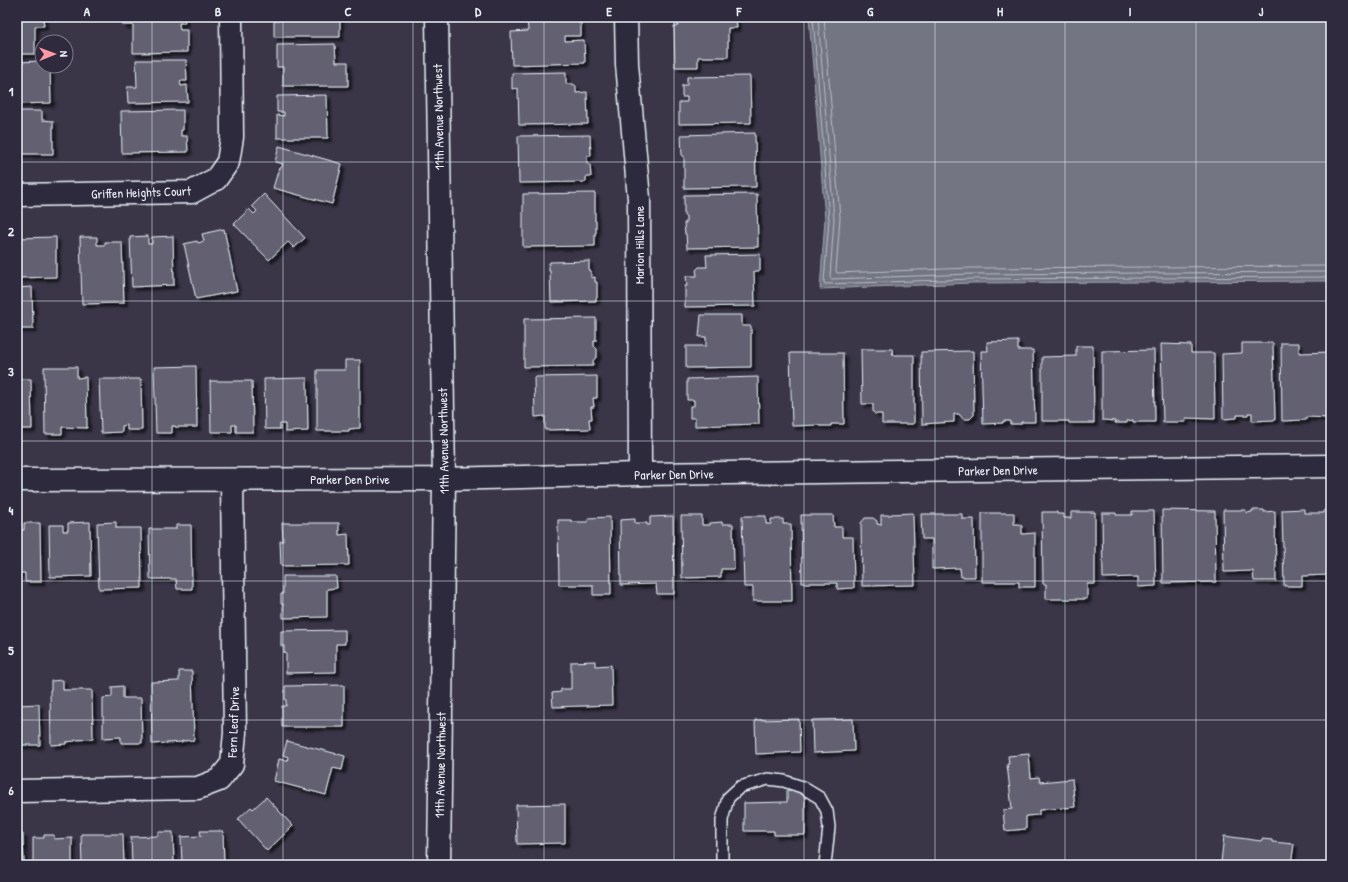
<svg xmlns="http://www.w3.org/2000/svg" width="1348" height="882" font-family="'Patrick Hand',sans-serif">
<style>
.water{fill:#737482;stroke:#a2a6b1}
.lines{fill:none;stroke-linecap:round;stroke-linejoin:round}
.shore{stroke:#b9bfc9;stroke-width:1}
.building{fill:#636171;stroke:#e8f1f8;filter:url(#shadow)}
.service-casing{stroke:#e8f1f8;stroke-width:14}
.minor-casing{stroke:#e8f1f8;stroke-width:25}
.tertiary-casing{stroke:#e8f1f8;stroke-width:25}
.service{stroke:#2f2a3d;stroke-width:11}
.minor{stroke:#2f2a3d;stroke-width:22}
.tertiary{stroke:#2f2a3d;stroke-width:22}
.grid{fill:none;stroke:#e8f1f8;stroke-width:1;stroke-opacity:0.55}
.labels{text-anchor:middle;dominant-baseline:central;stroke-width:3;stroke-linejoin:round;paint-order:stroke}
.street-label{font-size:13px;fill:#e8f1f8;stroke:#2f2a3d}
.neatline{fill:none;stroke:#e8f1f8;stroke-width:1.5}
.grid-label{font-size:13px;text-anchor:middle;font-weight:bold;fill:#e8f1f8}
</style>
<defs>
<filter id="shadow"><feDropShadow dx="3.5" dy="3.5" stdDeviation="1" flood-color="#0009"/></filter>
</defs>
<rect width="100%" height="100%" fill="#3a3648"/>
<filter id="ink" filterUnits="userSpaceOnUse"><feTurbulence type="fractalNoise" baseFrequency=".025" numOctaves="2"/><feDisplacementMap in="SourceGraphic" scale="8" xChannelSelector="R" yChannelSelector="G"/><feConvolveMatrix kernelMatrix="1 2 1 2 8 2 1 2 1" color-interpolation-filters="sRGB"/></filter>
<g filter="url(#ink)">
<path class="water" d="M809 17H1331V281L972 283 820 289 825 219Z"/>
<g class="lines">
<g class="shore">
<path d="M813 17 829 219 824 282 825 284 972 279 1331 277"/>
<path d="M818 17 834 219 830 277 831 279 972 274 1331 272"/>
<path d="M824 17 840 218 836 271 837 273 971 268 1331 266"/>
</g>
</g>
<g class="building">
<path d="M17 17H43L44 26H35V54H17Z"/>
<path d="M123 17H184L185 23H179L180 30H187V52L133 53V25H123Z"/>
<path d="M279 17H340V37H274V21H279Z"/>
<path d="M527 17H578V23H581V36H565V41L584 40 585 63 512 65 511 32 528 31Z"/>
<path d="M678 17H736L737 28H728V57H698V67H675L674 26H678Z"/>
<path d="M335 44 336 62H348V86H283V67H277V45Z"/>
<path d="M136 60H186L187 81H180L181 86 187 85 188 102 128 103 127 87H137Z"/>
<path d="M42 61V66H50L51 103 17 104V62Z"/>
<path d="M566 72V84H573L576 86V93L587 92 588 124 519 125 518 88 512 89V73Z"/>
<path d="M750 76 751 123 679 124V102H687V97H682V85H687V77Z"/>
<path d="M327 95 328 138H277V115L284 116V112H277V96Z"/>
<path d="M183 110V130H181V136H187L188 152 122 153 121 111Z"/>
<path d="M17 111H42V120L53 121V154H17Z"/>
<path d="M755 133 756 187 684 188V156H682L681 135Z"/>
<path d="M590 135 591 156H587V164H590L591 177H586V182L519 183 518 136Z"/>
<path d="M279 146 342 164 332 204 273 188 279 168H281L283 164 275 162Z"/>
<path d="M595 193V221H596V233H595V246L523 247V194Z"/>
<path d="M264 194 305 238 294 248 288 242 269 260 234 224 249 209 254 214 257 211 252 206Z"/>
<path d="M757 194 758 247 687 248 686 234H685L684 223H686V216H684V195Z"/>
<path d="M224 229 237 291 196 299 184 244 197 241 198 243 204 241 202 234Z"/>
<path d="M148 236V244H152V237L173 236 174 285 132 287 130 237Z"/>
<path d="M56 237V277L17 278V238Z"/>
<path d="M80 237H97V245H105V242H122L124 303 82 304Z"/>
<path d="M760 254V271H754L755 306 685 307V286H687L686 276H697L696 270 699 267H707L706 255Z"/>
<path d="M589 261V271H591V278L595 277V282H597V298H596V301L551 302 550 271H549V263H550V262Z"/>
<path d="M32 287 33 329H17V288Z"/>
<path d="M701 315H742V326H751V367L686 368V346H706V337H699Z"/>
<path d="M596 318V341H594V346L597 349V356L593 361V366L524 367V319Z"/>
<path d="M1018 341V350H1033L1035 422H1021V424H1010V421H1003V423L983 424 981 351H988L987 342Z"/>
<path d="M1242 343H1273L1275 420 1252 421V413H1248V415H1237V418L1223 419 1222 354 1242 353Z"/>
<path d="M1281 343H1299V353L1331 352V418L1306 417V420L1282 421Z"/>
<path d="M1161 344 1191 345V353H1214L1215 419 1185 418 1186 422H1163Z"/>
<path d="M1076 346H1093L1094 423H1069V421H1042V357L1076 356Z"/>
<path d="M861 349H892L893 355H914V424H882V414H875L873 412V404H862Z"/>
<path d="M1154 350 1155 422H1133V420L1127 421V423H1115V421L1102 420V351Z"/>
<path d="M973 351 974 415 970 419H963L959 414H954V422L922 424 921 352Z"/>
<path d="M790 353H843L844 424H831V426H819V425L792 426Z"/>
<path d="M345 360H360V428L349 429V431H317V370H345Z"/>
<path d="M196 366 197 427H175V426H172V433H156L154 367Z"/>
<path d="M44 367H77V378L86 377 87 428 62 427V434H45Z"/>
<path d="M597 376V398H593L594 407H591L592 419H589L590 429 545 430V416L535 417 534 377Z"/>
<path d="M758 377 759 424 695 426V418H690V406H694V400H687V379Z"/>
<path d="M307 378 308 431 285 432V424H280V429H265L264 379Z"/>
<path d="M17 379H31L32 429H17Z"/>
<path d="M99 379H141L142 430H127V425L122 426V432L101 433Z"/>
<path d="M210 381H252L253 432H236V425H232V432H211Z"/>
<path d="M1304 509V513H1324V510H1331V575L1302 576V586H1284L1282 510Z"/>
<path d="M1162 510 1215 511 1216 582 1163 583Z"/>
<path d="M1223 510H1246V513L1252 512V510H1264V512L1275 511 1276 581H1254L1253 571 1224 572Z"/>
<path d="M1132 511H1154L1156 586 1138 587V577L1103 578 1102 513H1116V515H1132Z"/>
<path d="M1042 512H1057V514H1064V518H1071V512H1095V584H1087V599H1046V584H1043Z"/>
<path d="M913 513 915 585 862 586 861 523 865 518H873L877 521V524L881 525V515H891V514Z"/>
<path d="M982 513H1014V524H1019L1022 526V534L1035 533V587H1019V582H982Z"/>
<path d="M921 514H962V519H974L975 577H961L960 568 932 569V539H922Z"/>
<path d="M801 515H833L834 527H842V537H853L854 588 837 589V583H802Z"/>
<path d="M673 516 674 594H657L656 584 621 585 620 520 635 519V523H647V525H650V517Z"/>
<path d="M681 516H702V525H710V523L722 522V524H733L734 569H721V577L682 578Z"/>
<path d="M742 516H766V524H771V519H783V524H791L792 601H753V587H744Z"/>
<path d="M610 517 611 595H593V585H559L558 520H571L572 522H588V518Z"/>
<path d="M90 522 91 576 50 577 49 525H63V531H68V523Z"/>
<path d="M116 522V528H141L142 588 99 589 97 523Z"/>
<path d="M17 523H20V530H24V523H40L41 582H25V573H17Z"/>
<path d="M282 523H339V535L348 534 349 565 281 566 280 541H283Z"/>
<path d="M176 525H191L192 589H177L176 579H150L149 529H176Z"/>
<path d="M283 576H336L337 588 327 589V617L283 618V604H281V594H283Z"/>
<path d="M345 630V644H336V672L286 673V653H284V646H281V631Z"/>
<path d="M595 661V666L611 665 612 705 553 707 552 693 561 692V689H571V662Z"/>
<path d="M179 671H192L194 740 182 741V742L152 744 151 682 179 681Z"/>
<path d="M63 680V690H92L93 739 75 740V741L66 742V744L51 745 50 690H51V681Z"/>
<path d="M344 685V727H282V706H286V700H285V686Z"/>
<path d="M123 686V698H141L142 743H121V737L103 738V698L112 697V687Z"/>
<path d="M39 704 40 745H17V705Z"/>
<path d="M799 719 800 752 756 754 755 720Z"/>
<path d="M853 719 854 751 813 753 812 720Z"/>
<path d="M287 741 345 756 342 770 333 768 326 795 274 781 279 759 287 761 288 757 283 755Z"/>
<path d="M1029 754 1031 778 1039 777 1040 782 1072 779 1075 807 1039 810V815L1026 816V829L1005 831 1003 810 1012 809 1007 764H1009L1008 756Z"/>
<path d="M787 790H805V835H774V831H744V803L787 802Z"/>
<path d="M266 797 293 826 267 851 238 819 251 807 253 809Z"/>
<path d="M565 804V843L517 844 516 805Z"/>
<path d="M200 831H223L224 865H182L181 837 201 836Z"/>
<path d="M158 832H173L174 865H132L131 837 158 836Z"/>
<path d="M17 834H23L24 865H17Z"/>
<path d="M81 834H123L124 865H82Z"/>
<path d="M44 835H54V839L72 838V865H33V838H44Z"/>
<path d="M1224 836 1261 841 1262 839 1272 840V842L1294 844 1291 865H1236L1221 862Z"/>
</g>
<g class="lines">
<defs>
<path id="service" d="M722 865V820L728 798 740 787 768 779 784 781 802 787 820 798 827 811 829 827 825 865"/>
<g id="minor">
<path d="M626 17 627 64 639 199 640 474"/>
<path d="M17 195 192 192 216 179 228 162 232 137 231 17"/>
<path d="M17 480 444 479 640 474 1331 466"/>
<path d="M17 791 198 788 219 780 232 764 235 733 232 480"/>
</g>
<path id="tertiary" d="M437 17 444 479 439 865"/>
</defs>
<use href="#service" class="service-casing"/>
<use href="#minor" class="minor-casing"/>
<use href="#tertiary" class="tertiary-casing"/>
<use href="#service" class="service"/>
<use href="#minor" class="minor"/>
<use href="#tertiary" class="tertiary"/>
</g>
</g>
<path class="grid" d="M152 17V865M283 17V865M413 17V865M544 17V865M674 17V865M804 17V865M935 17V865M1065 17V865M1196 17V865M17 162H1331M17 301H1331M17 441H1331M17 581H1331M17 720H1331"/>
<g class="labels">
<g class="street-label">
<text transform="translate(438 117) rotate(-91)">11th Avenue Northwest</text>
<text transform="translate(141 192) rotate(-2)">Griffen Heights Court</text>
<text transform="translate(639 245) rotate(-90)">Marion Hills Lane</text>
<text transform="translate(443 441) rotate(-91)">11th Avenue Northwest</text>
<text transform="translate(998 470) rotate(-1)">Parker Den Drive</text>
<text transform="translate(674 474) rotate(-1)">Parker Den Drive</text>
<text x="350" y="479">Parker Den Drive</text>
<text transform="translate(233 722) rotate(-88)">Fern Leaf Drive</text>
<text transform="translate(440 765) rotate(-89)">11th Avenue Northwest</text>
</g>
</g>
<rect width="1348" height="882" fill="none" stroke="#2f2a3d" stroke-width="44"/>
<g transform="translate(54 54) rotate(89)"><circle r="19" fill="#2f2a3d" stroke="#797a88"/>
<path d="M0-3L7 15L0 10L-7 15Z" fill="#ff9aa2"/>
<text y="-6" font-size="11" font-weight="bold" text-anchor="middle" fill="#e8f1f8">N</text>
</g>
<rect x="22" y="22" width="1304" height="838" class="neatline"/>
<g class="grid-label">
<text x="87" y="16">A</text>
<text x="218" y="16">B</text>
<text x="348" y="16">C</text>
<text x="478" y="16">D</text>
<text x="609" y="16">E</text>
<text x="739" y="16">F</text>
<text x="870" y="16">G</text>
<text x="1000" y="16">H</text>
<text x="1130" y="16">I</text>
<text x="1261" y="16">J</text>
<text x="11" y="96">1</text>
<text x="11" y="236">2</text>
<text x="11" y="376">3</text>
<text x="11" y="515">4</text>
<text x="11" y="655">5</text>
<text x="11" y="795">6</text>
</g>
</svg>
